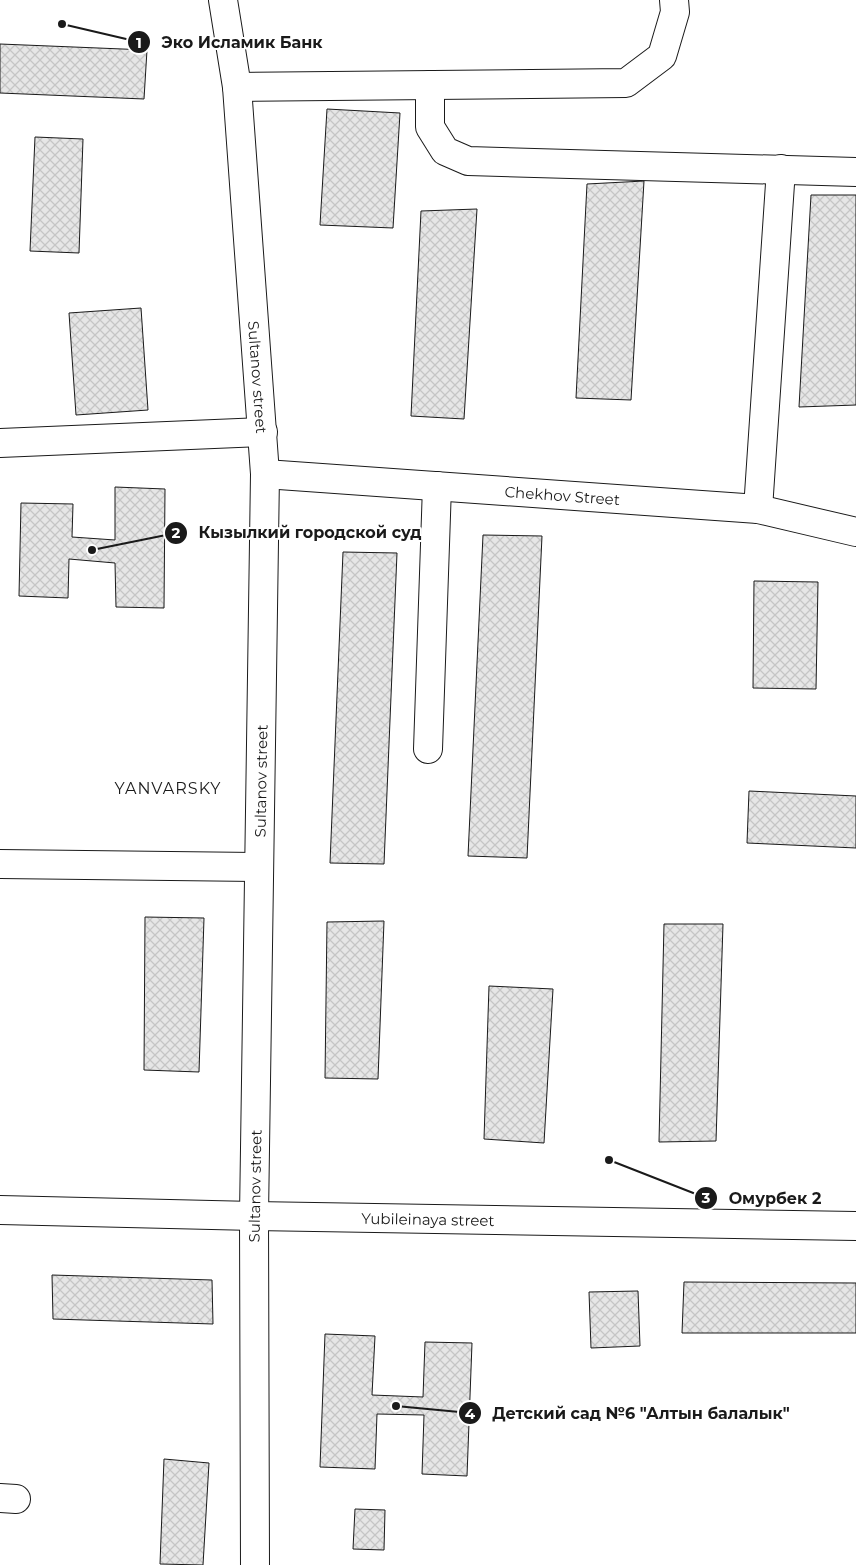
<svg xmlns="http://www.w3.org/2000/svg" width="856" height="1565" font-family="Montserrat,sans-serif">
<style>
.building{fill:url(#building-cross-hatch);stroke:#1a1a1a}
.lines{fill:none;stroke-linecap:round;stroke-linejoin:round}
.minor-casing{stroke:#1a1a1a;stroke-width:30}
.major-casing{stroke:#1a1a1a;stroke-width:30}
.minor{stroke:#fff;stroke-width:28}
.major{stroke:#fff;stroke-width:28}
.labels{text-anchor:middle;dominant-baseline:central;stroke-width:4;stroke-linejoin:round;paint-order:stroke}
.street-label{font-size:15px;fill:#1a1a1a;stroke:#fff}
.neighbourhood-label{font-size:16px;letter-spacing:1px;fill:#1a1a1a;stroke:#fff}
.leader{fill:none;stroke:#1a1a1a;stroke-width:2}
.callout-dot{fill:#1a1a1a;stroke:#fff;stroke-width:2}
.mark-label{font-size:15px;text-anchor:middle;font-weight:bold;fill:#fff}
.callout-label{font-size:16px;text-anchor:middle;font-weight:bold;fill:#1a1a1a;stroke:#fff;stroke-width:4;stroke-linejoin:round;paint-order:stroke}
</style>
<defs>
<pattern id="building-cross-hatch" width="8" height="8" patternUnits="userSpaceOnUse" patternTransform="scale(1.25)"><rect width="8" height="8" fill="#e6e6e6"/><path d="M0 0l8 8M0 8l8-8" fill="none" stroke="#c5c5c5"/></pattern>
</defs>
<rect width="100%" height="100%" fill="#fff"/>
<g class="building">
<path d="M0 44 147 50 144 99 0 93Z"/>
<path d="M327 109 400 113 393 228 320 225Z"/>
<path d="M35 137 83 139 79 253 30 251Z"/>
<path d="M644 181 631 400 576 398 587 184Z"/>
<path d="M811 195H856V405L799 407Z"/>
<path d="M477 209 464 419 411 416 421 211Z"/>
<path d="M141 308 148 410 76 415 69 313Z"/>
<path d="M115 487 165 489 164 608 116 607 115 563 69 559 68 598 19 596 21 503 73 504 72 537 115 540Z"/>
<path d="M483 535 542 536 527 858 468 856Z"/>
<path d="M343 552 397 553 384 864 330 863Z"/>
<path d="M754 581 818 582 816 689 753 688Z"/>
<path d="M749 791 856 796V848L747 843Z"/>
<path d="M145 917 204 918 199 1072 144 1070Z"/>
<path d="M384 921 378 1079 325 1078 327 922Z"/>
<path d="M664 924H723L716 1141 659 1142Z"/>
<path d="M489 986 553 989 544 1143 484 1139Z"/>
<path d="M52 1275 212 1280 213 1324 53 1319Z"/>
<path d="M684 1282 856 1283V1333H682Z"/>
<path d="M638 1291 640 1346 591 1348 589 1292Z"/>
<path d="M325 1334 375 1336 372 1395 423 1397 425 1342 472 1343 467 1476 422 1474 424 1415 377 1414 375 1469 320 1467Z"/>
<path d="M164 1459 209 1463 203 1565 160 1564Z"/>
<path d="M355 1509 385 1510 384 1550 353 1549Z"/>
</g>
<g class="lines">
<defs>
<g id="minor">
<path d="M430 85V127L445 151 468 161 856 172"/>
<path d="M237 87 626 83 662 56 675 12 674 0"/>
<path d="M0 443 263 432"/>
<path id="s1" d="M265 474 758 509 856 532"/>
<path d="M758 509 781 169"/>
<path d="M428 749 437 486"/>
<path d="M0 864 259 867"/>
<path d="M254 1216 255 1565"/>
<path d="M0 1498 16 1499"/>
</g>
<g id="major">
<path id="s2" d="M223 0 237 87 265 474 254 1216"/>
<path id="s3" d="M0 1210 254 1216 856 1226"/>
</g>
</defs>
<use href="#minor" class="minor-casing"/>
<use href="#major" class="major-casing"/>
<use href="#minor" class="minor"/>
<use href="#major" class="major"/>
</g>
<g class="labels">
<g class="street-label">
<text stroke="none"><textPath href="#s2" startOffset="379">Sultanov street</textPath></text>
<text stroke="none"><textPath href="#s1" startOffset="298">Chekhov Street</textPath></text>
<text transform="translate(261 781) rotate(-89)">Sultanov street</text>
<text transform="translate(255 1186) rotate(-89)">Sultanov street</text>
<text stroke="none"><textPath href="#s3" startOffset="428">Yubileinaya street</textPath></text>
</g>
<g class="neighbourhood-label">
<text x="168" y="788">YANVARSKY</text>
</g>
</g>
<path class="leader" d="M62 24L139 42M92 550L176 533M609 1160L706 1198M396 1406L470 1413"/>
<g class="callout-dot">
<circle cx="62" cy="24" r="5"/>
<circle cx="92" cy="550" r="5"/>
<circle cx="609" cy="1160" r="5"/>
<circle cx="396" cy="1406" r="5"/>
<circle cx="139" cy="42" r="12"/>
<circle cx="176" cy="533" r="12"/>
<circle cx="706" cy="1198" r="12"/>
<circle cx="470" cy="1413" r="12"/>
</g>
<g class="mark-label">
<text x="139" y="48">1</text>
<text x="176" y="538">2</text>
<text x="706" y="1203">3</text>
<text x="470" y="1419">4</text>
</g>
<g class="callout-label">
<text x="242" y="48">Эко Исламик Банк</text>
<text x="310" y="538">Кызылкий городской суд</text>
<text x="775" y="1204">Омурбек 2</text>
<text x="641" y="1419">Детский сад №6 "Алтын балалык"</text>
</g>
</svg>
